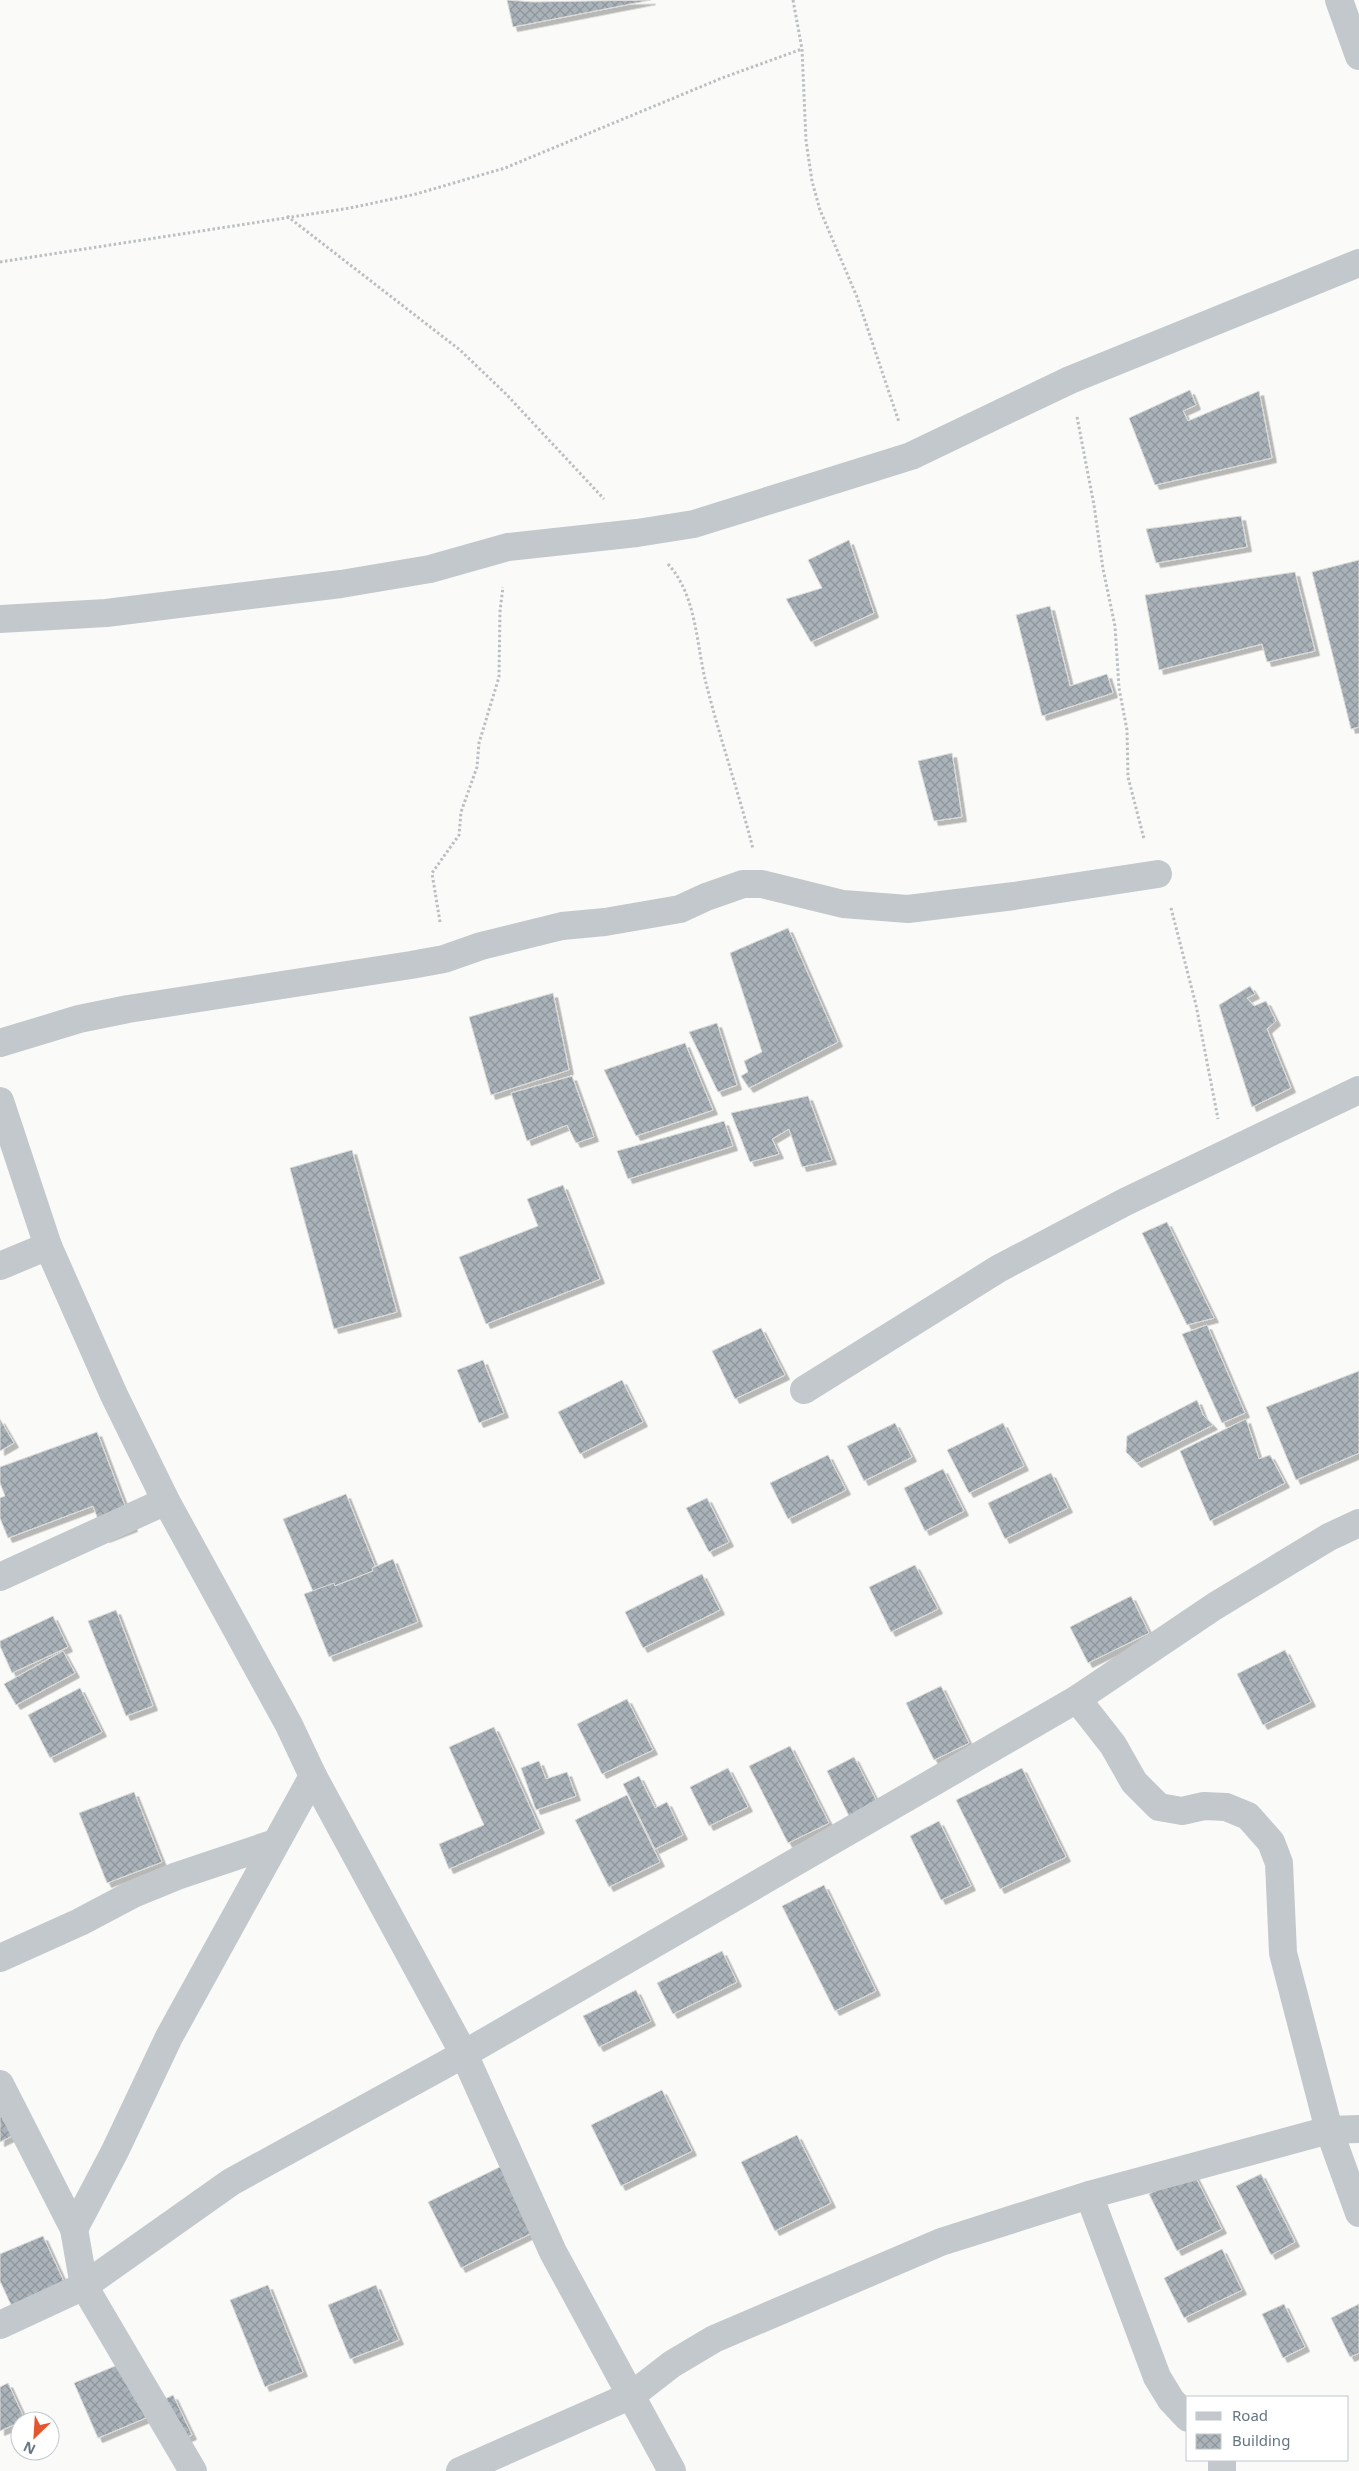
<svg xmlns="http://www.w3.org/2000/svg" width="1359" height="2471" font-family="'Noto Sans',sans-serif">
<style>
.building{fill:url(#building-cross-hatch);stroke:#dcdcda;filter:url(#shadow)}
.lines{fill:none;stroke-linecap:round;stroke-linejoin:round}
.path{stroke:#bbbfc2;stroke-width:3;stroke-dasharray:2.5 2.5;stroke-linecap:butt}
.minor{stroke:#c3c8cc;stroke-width:28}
</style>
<defs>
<pattern id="building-cross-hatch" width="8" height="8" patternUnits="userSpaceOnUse" patternTransform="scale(1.25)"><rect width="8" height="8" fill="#aab3b9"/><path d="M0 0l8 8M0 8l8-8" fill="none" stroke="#8e969c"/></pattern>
<filter id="shadow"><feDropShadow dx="4.5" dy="4.5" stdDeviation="0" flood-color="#0004"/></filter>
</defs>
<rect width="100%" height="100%" fill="#fafaf8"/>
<g class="building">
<path d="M507 0 533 2 651 0 513 27Z"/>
<path d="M1190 390 1196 405 1183 411 1188 421 1259 391 1272 458 1155 485 1129 418Z"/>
<path d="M1241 516 1247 547 1156 563 1146 529Z"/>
<path d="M849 540 874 613 811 642 786 599 822 588 808 560Z"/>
<path d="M1359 560V727L1351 729 1312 572Z"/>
<path d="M1295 572 1315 651 1267 662 1262 644 1159 670 1145 595Z"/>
<path d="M1050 606 1070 686 1107 674 1113 693 1042 716 1016 615Z"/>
<path d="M952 753 962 817 934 821 918 761Z"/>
<path d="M788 928 838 1042 749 1088 741 1076 748 1072 744 1061 762 1052 730 953Z"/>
<path d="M1250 986 1255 994 1247 998 1254 1006 1266 1001 1276 1021 1267 1029 1291 1088 1252 1107 1219 1005Z"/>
<path d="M553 993 569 1070 491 1095 469 1017Z"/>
<path d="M717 1023 737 1085 718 1092 689 1032Z"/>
<path d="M685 1043 713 1110 636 1136 604 1070Z"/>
<path d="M572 1076 594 1137 576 1143 567 1125 527 1141 511 1093Z"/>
<path d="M808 1096 832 1160 802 1167 789 1129 772 1139 779 1154 750 1162 731 1113Z"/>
<path d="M724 1121 733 1146 628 1179 617 1151Z"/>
<path d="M352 1150 397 1312 334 1329 290 1168Z"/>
<path d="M563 1185 600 1279 486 1324 459 1257 538 1226 527 1199Z"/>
<path d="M1167 1222 1214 1318 1187 1325 1142 1233Z"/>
<path d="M1207 1325 1245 1413 1222 1423 1182 1334Z"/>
<path d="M761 1328 785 1375 735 1399 712 1351Z"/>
<path d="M483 1360 504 1413 479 1423 457 1370Z"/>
<path d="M1359 1371V1453L1296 1480 1266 1407Z"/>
<path d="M622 1380 643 1422 580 1454 558 1412Z"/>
<path d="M1197 1400 1203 1415 1213 1425 1137 1463 1126 1452 1127 1436Z"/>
<path d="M0 1419 14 1443 0 1451Z"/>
<path d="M1246 1419 1259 1459 1270 1455 1285 1483 1210 1521 1180 1451Z"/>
<path d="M895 1423 912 1457 864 1481 847 1446Z"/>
<path d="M1003 1423 1024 1466 969 1493 947 1450Z"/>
<path d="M97 1432 133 1527 105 1538 93 1506 8 1538 0 1518V1498L5 1496 0 1483V1467Z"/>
<path d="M828 1455 846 1490 788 1519 770 1483Z"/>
<path d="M943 1469 964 1511 925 1531 904 1488Z"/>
<path d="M1051 1473 1068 1508 1005 1539 988 1503Z"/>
<path d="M346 1494 375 1566 372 1568 373 1571 314 1594 283 1519Z"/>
<path d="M707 1498 729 1542 709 1552 686 1508Z"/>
<path d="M393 1559 418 1622 329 1657 304 1594 334 1583 335 1586 373 1571 372 1568Z"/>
<path d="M915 1565 938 1609 891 1632 869 1587Z"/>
<path d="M702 1574 720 1610 643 1648 625 1612Z"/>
<path d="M1131 1596 1149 1633 1088 1663 1070 1627Z"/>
<path d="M116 1610 153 1706 126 1716 88 1621Z"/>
<path d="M53 1616 68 1647 12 1673 0 1646V1641Z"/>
<path d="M1285 1650 1311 1702 1263 1725 1237 1674Z"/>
<path d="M63 1651 75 1673 16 1705 4 1684Z"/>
<path d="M941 1686 969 1743 934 1760 906 1703Z"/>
<path d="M80 1688 102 1732 50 1758 28 1715Z"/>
<path d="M627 1699 653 1750 602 1774 577 1724Z"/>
<path d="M494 1727 540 1829 449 1869 439 1844 484 1825 449 1747Z"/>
<path d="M790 1746 829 1823 788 1843 749 1766Z"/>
<path d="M854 1757 878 1804 850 1818 827 1771Z"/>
<path d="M539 1761 546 1779 567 1772 576 1796 536 1810 521 1768Z"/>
<path d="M728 1768 748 1807 709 1826 690 1787Z"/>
<path d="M1022 1768 1066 1857 1000 1889 956 1800Z"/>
<path d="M639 1776 655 1808 667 1802 683 1835 655 1849 623 1784Z"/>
<path d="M134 1792 162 1862 107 1883 79 1813Z"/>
<path d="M627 1795 660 1862 609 1887 575 1820Z"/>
<path d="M939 1821 971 1886 941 1900 910 1836Z"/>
<path d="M824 1885 876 1991 835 2011 782 1906Z"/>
<path d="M722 1951 737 1982 673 2014 657 1983Z"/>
<path d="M636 1990 651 2021 599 2047 583 2016Z"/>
<path d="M662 2090 692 2151 621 2186 591 2125Z"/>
<path d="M0 2108 14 2135 0 2142Z"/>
<path d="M797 2135 831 2203 775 2231 741 2162Z"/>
<path d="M502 2166 534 2232 461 2268 428 2202Z"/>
<path d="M1193 2172 1222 2229 1177 2251 1149 2194Z"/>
<path d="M1261 2174 1295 2242 1271 2255 1236 2186Z"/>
<path d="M43 2236 65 2284 12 2307 0 2281V2254Z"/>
<path d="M1222 2249 1242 2290 1184 2318 1164 2278Z"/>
<path d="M268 2285 303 2372 265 2387 230 2300Z"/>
<path d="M376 2285 399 2340 350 2359 328 2305Z"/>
<path d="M1284 2304 1305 2347 1283 2358 1262 2314Z"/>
<path d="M1359 2304V2353L1350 2357 1331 2318Z"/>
<path d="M125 2362 148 2417 98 2438 74 2383Z"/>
<path d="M8 2383 25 2420 0 2431V2387Z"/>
<path d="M173 2395 192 2435 169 2445 151 2406Z"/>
</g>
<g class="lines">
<g class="path">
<path d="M793 0 802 49 806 141 812 181 820 210 857 297 899 422"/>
<path d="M287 216 460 350 506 394 604 499"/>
<path d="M0 262 350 208 416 194 505 168 722 78 802 49"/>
<path d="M1077 417 1094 505 1103 569 1115 626 1119 688 1127 730 1128 777 1144 839"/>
<path d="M668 564C697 596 696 644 706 683 720 739 739 793 753 849"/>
<path d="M1171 908 1196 1005 1218 1119"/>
<path d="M440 922 432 873 459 835 461 812 477 767 479 743 499 677 500 611 503 587"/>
</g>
<g class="minor">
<path d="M1339 0 1359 56"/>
<path d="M0 619 106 613 341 584 430 569 508 547 637 533 694 524 911 456 1070 380 1359 263"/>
<path d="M0 1043 79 1019 128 1009 411 965 444 959 481 946 562 926 605 922 680 909 706 897 743 884H762L843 904 908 909 1014 896 1158 874"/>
<path d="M0 1101 48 1246 114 1395 166 1501 289 1725 313 1776 464 2054 553 2252 672 2471"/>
<path d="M0 1266 48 1246"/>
<path d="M804 1390 998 1269 1125 1202 1359 1090"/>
<path d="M0 1577 166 1501"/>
<path d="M1077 1699 1113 1745 1134 1782 1159 1807 1182 1811 1204 1806 1226 1807 1248 1816 1271 1842 1279 1863 1283 1953 1329 2130 1359 2213"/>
<path d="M0 1958 80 1922 133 1894 177 1876 275 1843"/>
<path d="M0 2084 74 2229 84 2286 193 2471"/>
<path d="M1089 2195 1157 2377 1171 2400 1188 2418"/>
<path d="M74 2229 115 2151 169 2037 313 1776"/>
<path d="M0 2325 84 2286 231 2182 464 2054 1077 1699 1215 1606 1329 1537 1359 1523"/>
<path d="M460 2471 632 2395 672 2364 714 2339 941 2242 1089 2195 1329 2130 1359 2129"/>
<path d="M1222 2471V2460"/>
</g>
</g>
<rect x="1186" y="2396" width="162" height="65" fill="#ffffff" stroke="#c1c8cd"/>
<rect x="1196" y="2412" width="25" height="8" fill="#c3c8cc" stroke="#c1c8cd"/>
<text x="1232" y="2421" font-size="15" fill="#657683">Road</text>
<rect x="1196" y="2434" width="25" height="15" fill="url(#building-cross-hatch)" stroke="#c1c8cd"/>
<text x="1232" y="2446" font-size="15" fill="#657683">Building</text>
<g transform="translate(35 2436) rotate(205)"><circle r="24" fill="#ffffff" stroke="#c1c8cd"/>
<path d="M0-4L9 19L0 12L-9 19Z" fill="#e4572e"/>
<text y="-8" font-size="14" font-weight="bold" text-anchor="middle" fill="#657683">N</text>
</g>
</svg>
